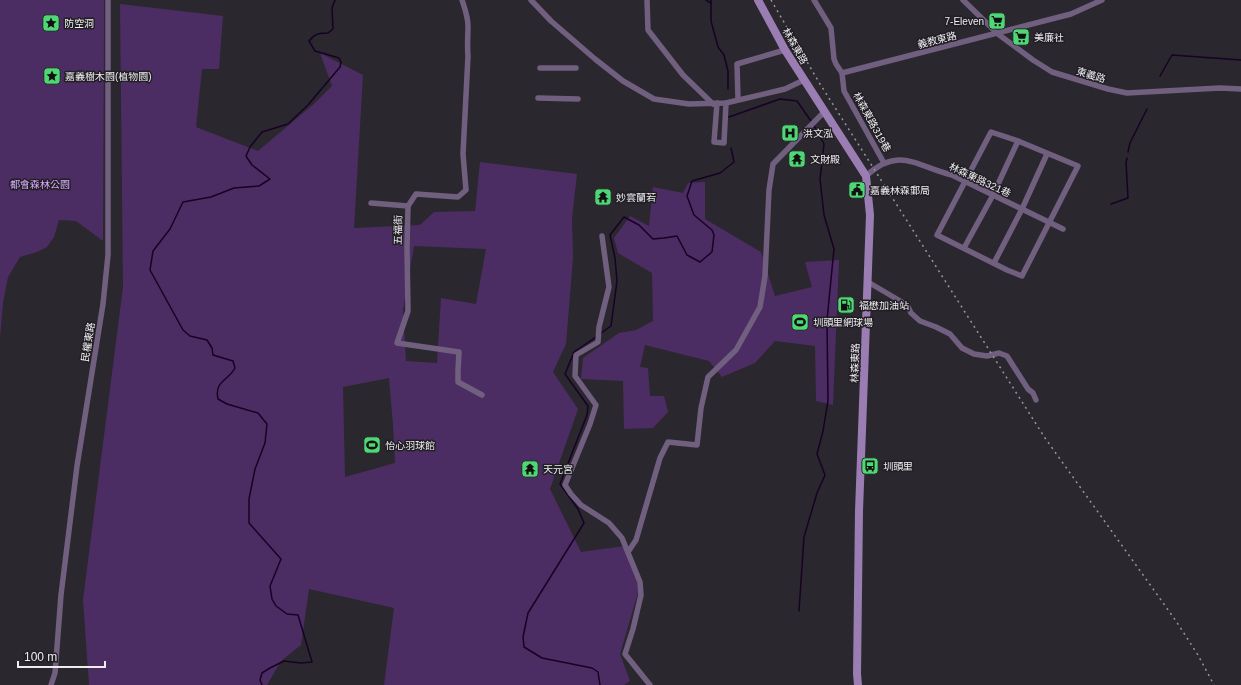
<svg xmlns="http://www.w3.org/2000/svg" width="1241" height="685" font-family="Helvetica,'Noto Sans TC',sans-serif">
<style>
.green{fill:#4c2d63;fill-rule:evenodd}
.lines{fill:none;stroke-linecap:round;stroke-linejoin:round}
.stream{stroke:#170225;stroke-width:1.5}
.street{stroke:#715f80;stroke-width:5.5}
.secondary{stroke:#9a7db2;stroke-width:8}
.rail{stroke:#99969b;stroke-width:1.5;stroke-dasharray:2 4;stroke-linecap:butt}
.labels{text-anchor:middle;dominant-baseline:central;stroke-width:3;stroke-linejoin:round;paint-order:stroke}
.poi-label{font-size:10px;fill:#eeecf0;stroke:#211e24;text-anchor:start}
.street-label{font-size:10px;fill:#eeecf0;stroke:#211e24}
.park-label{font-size:10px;fill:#d8aafd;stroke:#211e24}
</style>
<rect width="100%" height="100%" fill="#2b272e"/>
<g class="green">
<path d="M0 0H104V30L103 241 76 221 59 220 54 237 47 247 37 252 20 257 8 277 3 303 0 338Z"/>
<path d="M120 4 223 16 219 69H202L196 127 258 151 315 103 332 86 320 53 363 75 354 228 420 225 434 212 475 211 480 162 577 174 572 218 573 258 566 344 553 372 578 409 550 489 581 552 625 546 640 586 620 654 630 681 624 685H384L394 608 309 589 301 645 281 661 267 685H89L83 600 123 287ZM414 246 486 249 476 304 441 298 437 363 406 361 403 310ZM389 378 393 425 395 463 345 477 343 387Z"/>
<path d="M705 182V219L761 252 775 296 812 287 805 262 839 260 833 405 816 401 815 346 775 341 755 363 722 377 709 361 645 345 640 367 648 368 650 396H664L668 412 653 428 624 429 623 381 581 379 583 358 619 333 636 330 653 321 652 273 618 253 614 238 630 216 649 226 653 187 683 193 688 183Z"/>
</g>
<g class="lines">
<g class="stream">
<path d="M706 0 711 3"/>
<path d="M711 0V21L718 47 724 55 728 71V89"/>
<path d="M1160 76 1172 55 1241 60"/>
<path d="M729 117 780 99 797 101 811 121"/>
<path d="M1128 152 1130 143 1147 109"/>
<path d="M1111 204 1128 198 1126 163 1127 158"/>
<path d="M601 333 611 326 617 281 615 258 610 235 624 217 639 225 653 239 664 238 677 236 687 255 700 262 712 252 714 235 712 230 694 215 687 196 692 181 720 173 734 162 731 148"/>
<path d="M596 337 574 352 565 374 588 406 587 415 560 484 578 509 584 523 528 613 523 637 524 647 542 658 592 668 598 672 600 685"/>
<path d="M799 611 804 537 817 493 825 475 817 454 823 431 828 401 827 320 834 249 824 215 820 179 824 144 813 124"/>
<path d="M262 685 260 680 262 673 270 668 284 661 301 663 312 662 298 615 287 614 276 606 272 599 270 586 281 559 249 523V499L255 469 265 443 267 424 258 413 227 404 218 399C214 381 228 381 235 368L233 361 213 355 212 348 207 340 190 336 183 330 150 270 153 251 170 229 183 202 211 197 234 188 259 186 270 179 252 165 246 156 250 147 262 132 288 124 308 105 340 67 341 62 339 58 315 51 309 41C314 34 319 33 328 33L333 29 332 8 335 0"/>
</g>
<g class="street">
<path d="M462 0C465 9 468 17 468 26 468 36 467 46 468 56L463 154 466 190 458 197 416 194 408 206 407 248 408 311 397 343 459 352 458 371V382L482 395"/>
<path d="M531 0 551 21 595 59 623 81 654 99 689 104 726 103 785 89 804 80"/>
<path d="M647 0 648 30 683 75 713 104"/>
<path d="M814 0 831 28 834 59 836 64 842 73 844 91 884 163"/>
<path d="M963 0 998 34 1033 60 1052 72 1108 89 1127 93 1220 88 1241 89"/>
<path d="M540 68H576"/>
<path d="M842 73 1071 14 1102 0"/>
<path d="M538 98 578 99"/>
<path d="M738 99 737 64 785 50"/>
<path d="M717 103 714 142 724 143 726 103"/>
<path d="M991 132 1018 141 1078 166 1022 276 1007 270 937 235Z"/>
<path d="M866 176C899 146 916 166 952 175L1063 229"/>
<path d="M371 203 408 206"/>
<path d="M602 236 609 287 599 327 598 342 576 355 575 376 596 405 590 424 565 485 571 494 581 505 609 523 622 538 640 582 641 595 633 629 625 654 650 685"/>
<path d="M964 248 993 195 1018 141"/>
<path d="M994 263 1022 209 1047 154"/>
<path d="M868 282 907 305 911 313 920 321 936 327 950 334 962 348 974 354 987 356 999 353 1007 356 1028 389 1033 393 1036 400"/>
<path d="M628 552 636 540 660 458 668 442 697 445 701 408 708 377 736 350 760 307 765 276 769 190 773 164 825 111"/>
<path d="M51 685 55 673 61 595 77 466 103 304 108 255V0"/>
</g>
<path class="secondary" d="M758 0 785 50 866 176 870 215 859 511 857 674 858 685"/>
<path class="rail" d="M771 0 820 84 1045 438 1176 621 1198 655 1214 685"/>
</g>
<defs>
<symbol id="supermarket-square" viewBox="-11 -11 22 22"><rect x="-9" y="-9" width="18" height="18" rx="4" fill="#4fd675" stroke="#211e24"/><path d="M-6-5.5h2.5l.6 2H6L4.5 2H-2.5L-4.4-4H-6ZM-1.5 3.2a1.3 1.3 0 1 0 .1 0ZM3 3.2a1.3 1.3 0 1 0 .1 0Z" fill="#111"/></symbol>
<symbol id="sight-square" viewBox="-11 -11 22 22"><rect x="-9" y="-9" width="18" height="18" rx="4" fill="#4fd675" stroke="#211e24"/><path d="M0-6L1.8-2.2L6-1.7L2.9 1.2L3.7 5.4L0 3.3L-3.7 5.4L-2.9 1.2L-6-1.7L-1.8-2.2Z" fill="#111"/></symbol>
<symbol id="hospital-square" viewBox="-11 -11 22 22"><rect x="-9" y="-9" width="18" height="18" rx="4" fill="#4fd675" stroke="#211e24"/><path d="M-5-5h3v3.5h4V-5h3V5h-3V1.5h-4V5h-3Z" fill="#111"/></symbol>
<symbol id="temple-square" viewBox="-11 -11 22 22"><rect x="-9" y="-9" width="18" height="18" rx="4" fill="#4fd675" stroke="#211e24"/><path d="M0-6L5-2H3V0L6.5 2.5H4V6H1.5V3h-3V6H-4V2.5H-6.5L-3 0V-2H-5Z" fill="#111"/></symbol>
<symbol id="civic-square" viewBox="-11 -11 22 22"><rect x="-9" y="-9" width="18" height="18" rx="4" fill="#4fd675" stroke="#211e24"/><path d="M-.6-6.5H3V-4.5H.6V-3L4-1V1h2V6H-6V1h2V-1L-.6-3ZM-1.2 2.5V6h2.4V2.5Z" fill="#111"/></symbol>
<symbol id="fuel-square" viewBox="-11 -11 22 22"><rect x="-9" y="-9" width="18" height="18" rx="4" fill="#4fd675" stroke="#211e24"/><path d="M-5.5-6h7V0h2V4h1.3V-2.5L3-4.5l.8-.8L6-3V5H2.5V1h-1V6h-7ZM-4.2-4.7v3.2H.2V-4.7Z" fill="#111"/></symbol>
<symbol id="stadium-square" viewBox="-11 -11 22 22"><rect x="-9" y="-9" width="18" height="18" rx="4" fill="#4fd675" stroke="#211e24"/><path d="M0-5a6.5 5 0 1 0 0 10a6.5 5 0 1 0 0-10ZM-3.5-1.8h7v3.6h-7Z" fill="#111"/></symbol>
<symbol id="bus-square" viewBox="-11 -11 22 22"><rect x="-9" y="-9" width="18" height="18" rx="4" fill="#4fd675" stroke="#211e24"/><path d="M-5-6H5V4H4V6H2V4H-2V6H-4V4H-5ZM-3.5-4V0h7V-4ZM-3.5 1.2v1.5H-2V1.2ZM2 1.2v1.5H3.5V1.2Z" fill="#111"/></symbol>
</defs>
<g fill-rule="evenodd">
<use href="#supermarket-square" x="987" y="11" width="20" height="20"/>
<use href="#sight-square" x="41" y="13" width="20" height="20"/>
<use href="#supermarket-square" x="1011" y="27" width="20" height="20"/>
<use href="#sight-square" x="42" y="66" width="20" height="20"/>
<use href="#hospital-square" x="780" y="123" width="20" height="20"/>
<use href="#temple-square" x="787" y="149" width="20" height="20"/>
<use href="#civic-square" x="847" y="180" width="20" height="20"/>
<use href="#temple-square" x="593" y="187" width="20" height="20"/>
<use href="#fuel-square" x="836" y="295" width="20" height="20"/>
<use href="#stadium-square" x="790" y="312" width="20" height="20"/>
<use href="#stadium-square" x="362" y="435" width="20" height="20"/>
<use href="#bus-square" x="860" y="456" width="20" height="20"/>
<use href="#temple-square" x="520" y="459" width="20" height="20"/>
</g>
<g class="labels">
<g class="poi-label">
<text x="984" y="21" text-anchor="end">7-Eleven</text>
<text x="64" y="23">防空洞</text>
<text x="1034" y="37">美廉社</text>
<text x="65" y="76">嘉義樹木園(植物園)</text>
<text x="803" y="133">洪文泓</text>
<text x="810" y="159">文財殿</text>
<text x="870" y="190">嘉義林森郵局</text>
<text x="616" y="197">妙雲蘭若</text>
<text x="859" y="305">福懋加油站</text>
<text x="813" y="322">圳頭里網球場</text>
<text x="385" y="445">怡心羽球館</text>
<text x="883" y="466">圳頭里</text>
<text x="543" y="469">天元宮</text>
</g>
<g class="street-label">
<text transform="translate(937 40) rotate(-14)">義教東路</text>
<text transform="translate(795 46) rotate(60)">林森東路</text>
<text transform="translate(1091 75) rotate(17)">東義路</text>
<text transform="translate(872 122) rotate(61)">林森東路319巷</text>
<text transform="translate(980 180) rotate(25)">林森東路321巷</text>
<text transform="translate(398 230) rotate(-89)">五福街</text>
<text transform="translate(88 342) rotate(-81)">民權東路</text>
<text transform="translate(855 363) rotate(-88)">林森東路</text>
</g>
<g class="park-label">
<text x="40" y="184">都會森林公園</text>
</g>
</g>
<path d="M18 661v6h87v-6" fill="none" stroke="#eeecf0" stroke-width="2"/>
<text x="24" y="661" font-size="12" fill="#eeecf0" stroke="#211e24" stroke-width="3" paint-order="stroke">100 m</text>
</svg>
